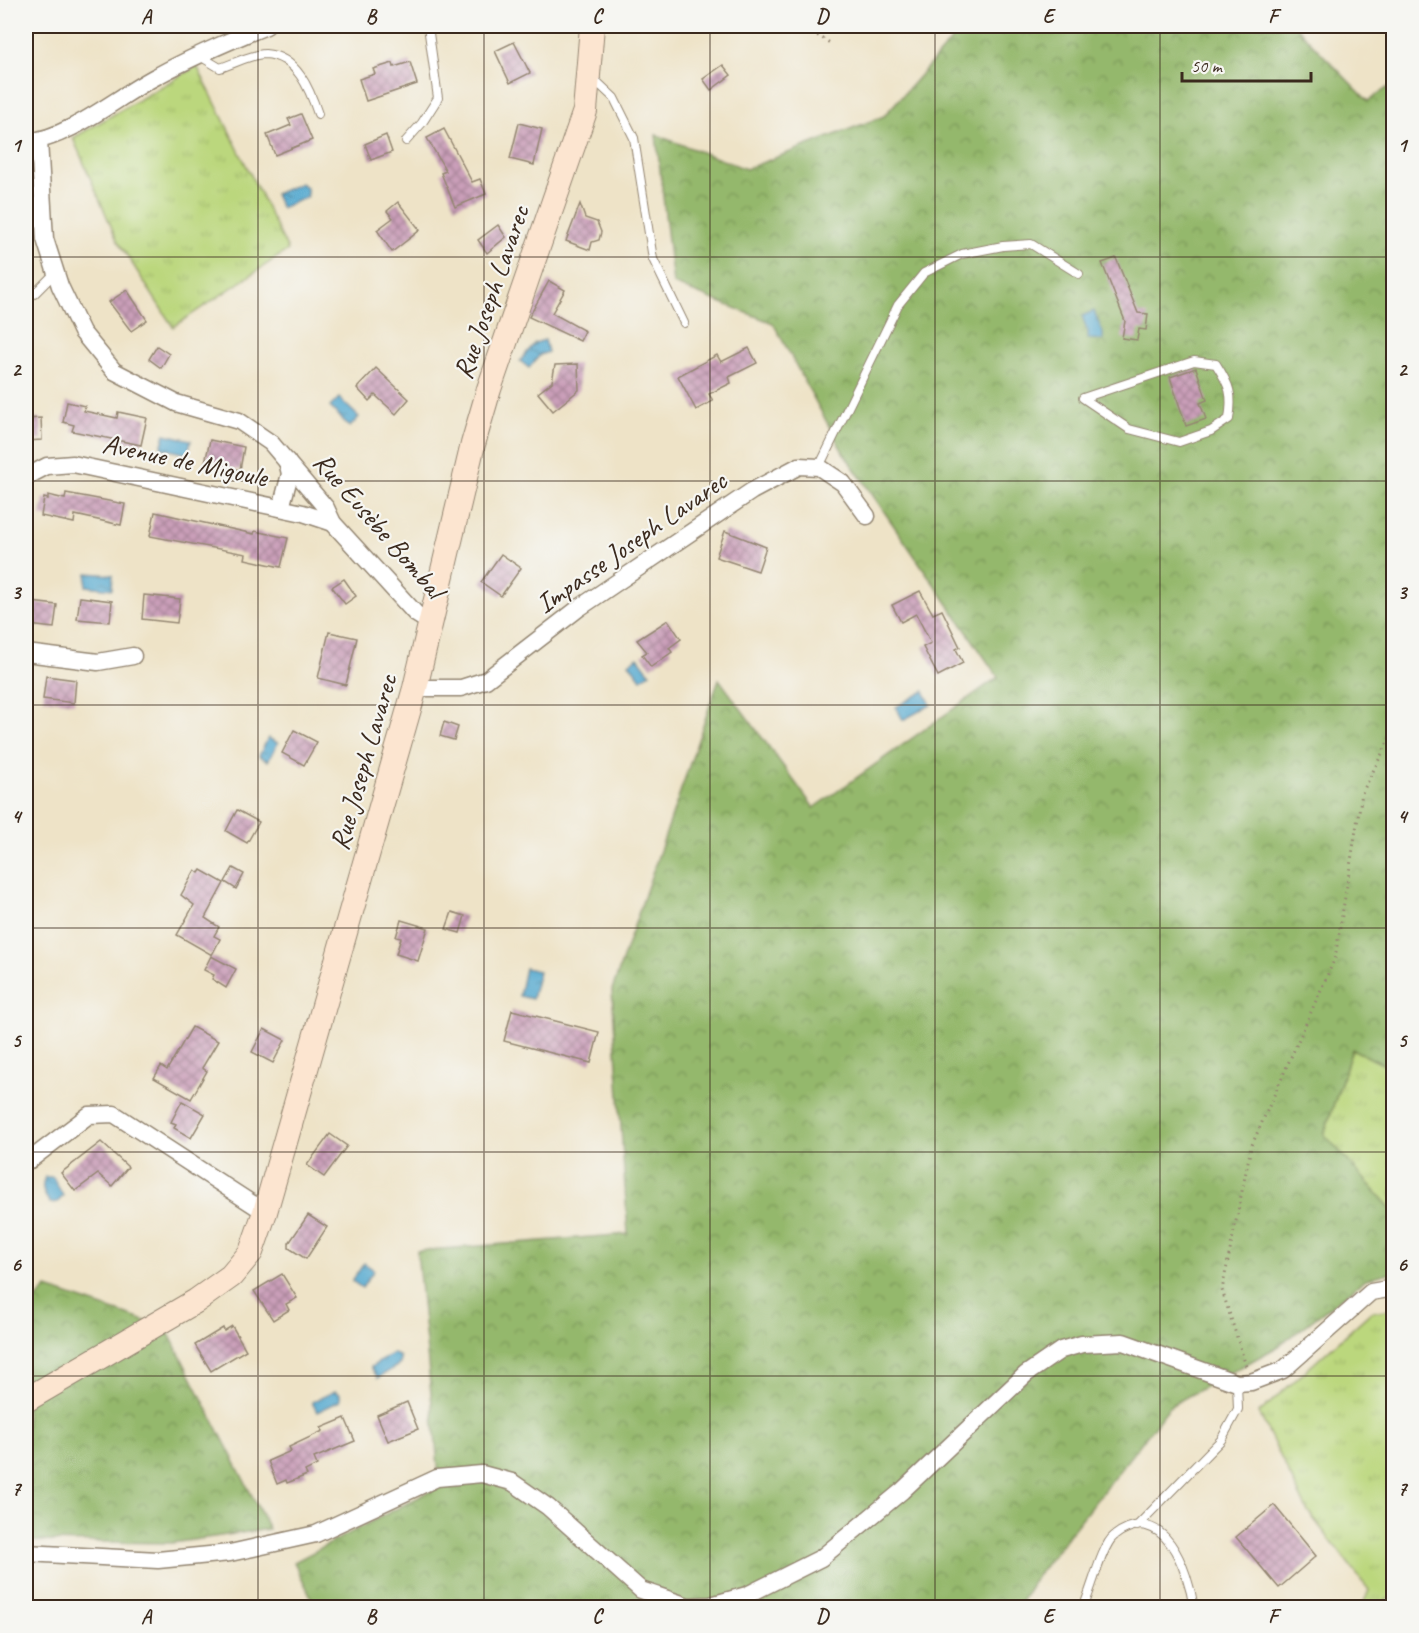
<svg xmlns="http://www.w3.org/2000/svg" width="1419" height="1633" font-family="Caveat,sans-serif">
<style>
.grass{fill:url(#grass-tufts);stroke:#7b804e;stroke-width:1.5}
.forest{fill:url(#forest-crowns);stroke:#687145;stroke-width:1.5}
.water{fill:url(#water-ripples);stroke:#476976;stroke-width:1.5}
.building{fill:url(#building-cross-hatch)}
.lines{fill:none;stroke-linecap:round;stroke-linejoin:round}
.lane-casing{stroke:#948672;stroke-width:10}
.street-casing{stroke:#948672;stroke-width:19}
.secondary-casing{stroke:#948672;stroke-width:26}
.path{stroke:#948672;stroke-width:3;stroke-dasharray:1.5 4.5;stroke-linecap:butt}
.lane{stroke:#fff;stroke-width:8}
.street{stroke:#fff;stroke-width:16}
.secondary{stroke:#fce5d0;stroke-width:24}
.grid{fill:none;stroke:#3b2a1e;stroke-width:1.5;stroke-opacity:0.55}
.labels{text-anchor:middle;dominant-baseline:central;stroke-width:4.5;stroke-linejoin:round;paint-order:stroke}
.street-label{font-size:28px;fill:#3b2a1e;stroke:#f6f6f2}
.neatline{fill:none;stroke:#3b2a1e;stroke-width:2}
.grid-label{font-size:20px;text-anchor:middle;font-weight:bold;fill:#3b2a1e}
</style>
<defs>
<pattern id="grass-tufts" width="24" height="20" patternUnits="userSpaceOnUse" patternTransform="scale(1.5)"><rect width="24" height="20" fill="#bbd77d"/><path d="M3 7l-1-3M5 7V3M7 7l1-3M15 17l-1-3M17 17v-4M19 17l1-3" fill="none" stroke="#a2b96c"/></pattern>
<pattern id="forest-crowns" width="20" height="18" patternUnits="userSpaceOnUse" patternTransform="scale(1.5)"><rect width="20" height="18" fill="#94b86c"/><path d="M2 6a3 3 0 1 1 6 0M12 15a3 3 0 1 1 6 0" fill="none" stroke="#7a9658"/></pattern>
<pattern id="water-ripples" width="26" height="14" patternUnits="userSpaceOnUse" patternTransform="scale(1.5)"><rect width="26" height="14" fill="#53a8cf"/><path d="M2 4q2-2 4 0t4 0M15 11q2-2 4 0t4 0" fill="none" stroke="#4689a7"/></pattern>
<pattern id="building-cross-hatch" width="8" height="8" patternUnits="userSpaceOnUse" patternTransform="scale(1.5)"><rect width="8" height="8" fill="#ca9fb9"/><path d="M0 0l8 8M0 8l8-8" fill="none" stroke="#a58296"/></pattern>
</defs>
<rect width="100%" height="100%" fill="#f6f6f2"/>
<filter id="ink" filterUnits="userSpaceOnUse"><feTurbulence type="fractalNoise" baseFrequency=".0167" numOctaves="2"/><feDisplacementMap in="SourceGraphic" scale="12" xChannelSelector="R" yChannelSelector="G"/><feConvolveMatrix kernelMatrix="1 2 1 2 8 2 1 2 1" color-interpolation-filters="sRGB"/></filter>
<filter id="wash" filterUnits="userSpaceOnUse"><feTurbulence type="fractalNoise" baseFrequency=".008" numOctaves="4" result="noise"/><feDisplacementMap in="SourceGraphic" scale="24" xChannelSelector="R" yChannelSelector="G"/><feGaussianBlur stdDeviation="1.35" result="paint"/><feColorMatrix in="noise" values="0 0 0 0 0 0 0 0 0 0 0 0 0 0 0 0 0 1.4 0 .05"/><feComposite in="paint" operator="in"/></filter>
<g filter="url(#wash)">
<rect width="100%" height="100%" fill="#eee3c7"/>
<g class="grass">
<path d="M197 66 288 250 173 327 117 240 73 138Z"/>
<path d="M1352 1049 1393 1069V1211L1324 1135Z"/>
<path d="M1393 1309V1598L1362 1607 1369 1590 1307 1510 1259 1413 1371 1312Z"/>
</g>
<g class="forest">
<path d="M964 26H1295L1368 101 1393 84V1069L1352 1049 1324 1134 1393 1211V1272L1366 1279 1279 1346 1170 1406 1036 1577 1018 1607H316L294 1562 440 1486 417 1251 628 1234 612 990 719 679 814 808 998 677 843 452 773 323 673 284 656 135 746 169 884 116Z"/>
<path d="M47 1288 166 1328 269 1529 172 1543 26 1541V1309Z"/>
</g>
<g class="water">
<path d="M301 183 307 188V197L281 208 275 194Z"/>
<path d="M1094 311 1103 333V340L1088 339V332L1082 316Z"/>
<path d="M545 340 548 352 540 355 529 368 520 361 535 343Z"/>
<path d="M339 398 359 417 350 427 330 407Z"/>
<path d="M165 434 191 440 188 454 161 448Z"/>
<path d="M87 573 113 575 112 589 86 586Z"/>
<path d="M638 657 650 673 641 679 629 663Z"/>
<path d="M924 691 931 705 903 720 896 707Z"/>
<path d="M268 738 278 743 268 761 259 756Z"/>
<path d="M525 968 539 971 532 999 519 996Z"/>
<path d="M45 1177H53L63 1196 58 1202 50 1203C44 1195 40 1187 45 1177Z"/>
<path d="M364 1263 374 1270 362 1288 352 1281Z"/>
<path d="M393 1353 400 1357V1364L378 1378 371 1367Z"/>
<path d="M335 1391 340 1394V1401L317 1412 312 1402Z"/>
</g>
<g id="blocks">
<g class="building">
<path d="M514 42 530 73 510 83 495 51Z"/>
<path d="M410 62 417 84 366 101 359 79 375 74 373 69 393 63 394 67Z"/>
<path d="M723 65 731 75 711 90 703 79Z"/>
<path d="M301 114 312 140 275 155 267 135 291 125 288 119Z"/>
<path d="M519 123 542 129 534 165 510 159Z"/>
<path d="M444 129 472 182 480 179 486 194 455 207 441 173 446 171 427 138Z"/>
<path d="M386 135 392 152 371 160 365 144Z"/>
<path d="M398 202 420 230 392 252 377 230 393 218 387 211Z"/>
<path d="M580 204 585 218 597 222 601 232 599 240 592 242 590 250 566 241Z"/>
<path d="M498 225 506 237 487 253 478 240Z"/>
<path d="M1116 258 1138 313 1148 314 1146 330 1139 329 1137 340 1122 338 1125 321 1102 263Z"/>
<path d="M549 281 565 290 552 313 585 331 580 341 529 317Z"/>
<path d="M127 290 147 320 131 331 109 302Z"/>
<path d="M157 346 169 354 161 368 149 359Z"/>
<path d="M749 348 757 363 729 377 731 383 709 394 713 401 696 410 678 376 717 355 721 362Z"/>
<path d="M578 364 579 390 553 411 538 393 552 382 555 365Z"/>
<path d="M376 368 409 399 396 414 375 395 369 401 357 388Z"/>
<path d="M1196 368 1207 400 1200 403 1206 419 1186 426 1170 377Z"/>
<path d="M67 402 85 406 84 411 117 418 118 412 147 418 141 445 72 431 74 425 63 422Z"/>
<path d="M41 418 42 440 26 441V419Z"/>
<path d="M210 440 244 447 240 470 205 463Z"/>
<path d="M66 493 125 504 121 525 75 515 74 523 41 516 44 498 48 499V495L65 499Z"/>
<path d="M155 512 254 534 255 531 288 538 281 567 245 559 246 554 150 536Z"/>
<path d="M725 531 766 547 758 571 716 557Z"/>
<path d="M501 554 521 568 501 596 481 582Z"/>
<path d="M344 579 356 596 345 604 332 587Z"/>
<path d="M920 591 933 614 942 610 960 647 956 649 963 663 938 676 923 647 931 643 916 614 901 622 892 605Z"/>
<path d="M144 595 180 599 177 623 142 619Z"/>
<path d="M80 597 112 601 110 622 77 619Z"/>
<path d="M31 602 57 605 54 628 29 625Z"/>
<path d="M668 620 681 639 669 648 672 652 651 667 642 655 647 652 637 640Z"/>
<path d="M329 632 357 638 346 685 318 678Z"/>
<path d="M46 676 76 680 74 703 43 699Z"/>
<path d="M444 722 458 727 454 740 440 736Z"/>
<path d="M294 730 317 742 304 765 282 753Z"/>
<path d="M237 810 259 822 247 843 226 831Z"/>
<path d="M233 868 244 874 236 889 225 882Z"/>
<path d="M195 870 199 873 201 870 224 883 205 918 219 927 214 936 220 939 212 955 177 935 194 905 181 895Z"/>
<path d="M452 912 465 916 460 933 446 929Z"/>
<path d="M401 920 428 928 418 961 396 954 401 938 396 937Z"/>
<path d="M211 956 236 969 226 988 212 979 214 975 204 970Z"/>
<path d="M512 1010 599 1032 591 1063 504 1041Z"/>
<path d="M192 1027 218 1041 202 1068 207 1071 191 1099 154 1078 161 1066 167 1070Z"/>
<path d="M264 1029 285 1040 273 1063 252 1052Z"/>
<path d="M182 1101 205 1114 191 1138 174 1128 176 1124 171 1122Z"/>
<path d="M330 1134 347 1146 324 1177 307 1165Z"/>
<path d="M101 1142 128 1167 112 1186 98 1174 75 1191 61 1173Z"/>
<path d="M308 1215 327 1227 306 1259 289 1248V1243Z"/>
<path d="M282 1274 297 1298 286 1304 289 1310 273 1320 254 1291Z"/>
<path d="M232 1326 246 1350 211 1371 195 1345 223 1328 224 1331Z"/>
<path d="M407 1402 418 1429 388 1441 377 1415Z"/>
<path d="M345 1418 355 1441 314 1458 317 1465 305 1471 307 1475 287 1483 286 1480 277 1484 268 1461 291 1451 289 1447 323 1431 321 1428Z"/>
<path d="M1274 1505 1316 1556 1279 1588 1236 1537Z"/>
</g>
</g>
</g>
<g filter="url(#ink)">
<use href="#blocks" fill-opacity="0" stroke="#948672" stroke-width="1.5"/>
<g class="lines">
<defs>
<g id="lane">
<path d="M200 56 220 68C233 64 252 54 265 54 297 56 310 90 318 114"/>
<path d="M589 80 596 81 614 98 634 138 653 259 684 323"/>
<path d="M406 141 422 123 438 98 428 26"/>
<path d="M26 297 34 294 55 273"/>
<path d="M1194 361 1216 364C1230 386 1233 394 1229 419L1211 431 1179 442 1129 429 1083 398Z"/>
<path d="M819 467 898 305 924 273 962 254 1003 246 1031 244 1079 274"/>
<path d="M1137 1526 1221 1440 1238 1409 1237 1383"/>
<path d="M1083 1608C1091 1591 1102 1545 1114 1536 1164 1498 1188 1571 1194 1608"/>
</g>
<g id="street">
<path d="M39 141 45 239 60 286 82 332 114 371 176 403 239 421 271 443 326 508 333 523 416 614 432 624"/>
<path d="M26 142C69 139 118 96 157 76 192 57 229 41 266 26"/>
<path d="M26 477 47 466 73 464 303 513 333 523"/>
<path d="M281 508 290 474 287 461"/>
<path d="M26 653 98 662 133 656"/>
<path d="M415 688H461L486 680 579 608 752 491 799 466 819 467 843 483 867 516"/>
<path d="M26 1163 89 1115 114 1114 265 1212"/>
<path d="M26 1553 158 1560 230 1553 316 1534 437 1478 482 1474 512 1482 548 1507 641 1590 688 1606 711 1605 747 1595 821 1558 902 1491 1026 1374 1061 1350 1082 1344 1123 1342 1237 1383 1251 1382 1283 1370 1371 1292 1394 1288"/>
</g>
<path id="secondary" d="M26 1400 196 1301 231 1276 251 1252 265 1212 415 688 473 444 489 389 585 111 592 26"/>
</defs>
<use href="#lane" class="lane-casing"/>
<use href="#street" class="street-casing"/>
<use href="#secondary" class="secondary-casing"/>
<g class="path">
<path d="M802 26 830 43"/>
<path d="M1246 1366 1222 1290 1251 1147 1335 958 1362 793 1394 730"/>
</g>
<use href="#lane" class="lane"/>
<use href="#street" class="street"/>
<use href="#secondary" class="secondary"/>
</g>
</g>
<path class="grid" d="M258 26V1608M484 26V1608M710 26V1608M935 26V1608M1160 26V1608M26 257H1394M26 481H1394M26 705H1394M26 928H1394M26 1152H1394M26 1376H1394"/>
<g class="labels">
<g class="street-label">
<text transform="translate(491 292) rotate(-71)">Rue Joseph Lavarec</text>
<text transform="translate(185 460) rotate(12)">Avenue de Migoule</text>
<text transform="translate(379 525) rotate(49)">Rue Eusèbe Bombal</text>
<text transform="translate(631 542) rotate(-35)">Impasse Joseph Lavarec</text>
<text transform="translate(363 762) rotate(-74)">Rue Joseph Lavarec</text>
</g>
</g>
<rect width="1419" height="1633" fill="none" stroke="#f6f6f2" stroke-width="66"/>
<path d="M1182 72v9h129v-9" fill="none" stroke="#3b2a1e" stroke-width="3"/>
<text x="1191" y="72" font-size="18" fill="#3b2a1e" stroke="#f6f6f2" stroke-width="4.5" paint-order="stroke">50 m</text>
<rect x="33" y="33" width="1353" height="1567" class="neatline"/>
<g class="grid-label">
<text x="146" y="23">A</text>
<text x="371" y="23">B</text>
<text x="597" y="23">C</text>
<text x="822" y="23">D</text>
<text x="1048" y="23">E</text>
<text x="1273" y="23">F</text>
<text x="16" y="152">1</text>
<text x="1402" y="152">1</text>
<text x="16" y="376">2</text>
<text x="1402" y="376">2</text>
<text x="16" y="599">3</text>
<text x="1402" y="599">3</text>
<text x="16" y="823">4</text>
<text x="1402" y="823">4</text>
<text x="16" y="1047">5</text>
<text x="1402" y="1047">5</text>
<text x="16" y="1271">6</text>
<text x="1402" y="1271">6</text>
<text x="16" y="1495">7</text>
<text x="1402" y="1495">7</text>
<text x="146" y="1623">A</text>
<text x="371" y="1623">B</text>
<text x="597" y="1623">C</text>
<text x="822" y="1623">D</text>
<text x="1048" y="1623">E</text>
<text x="1273" y="1623">F</text>
</g>
</svg>
